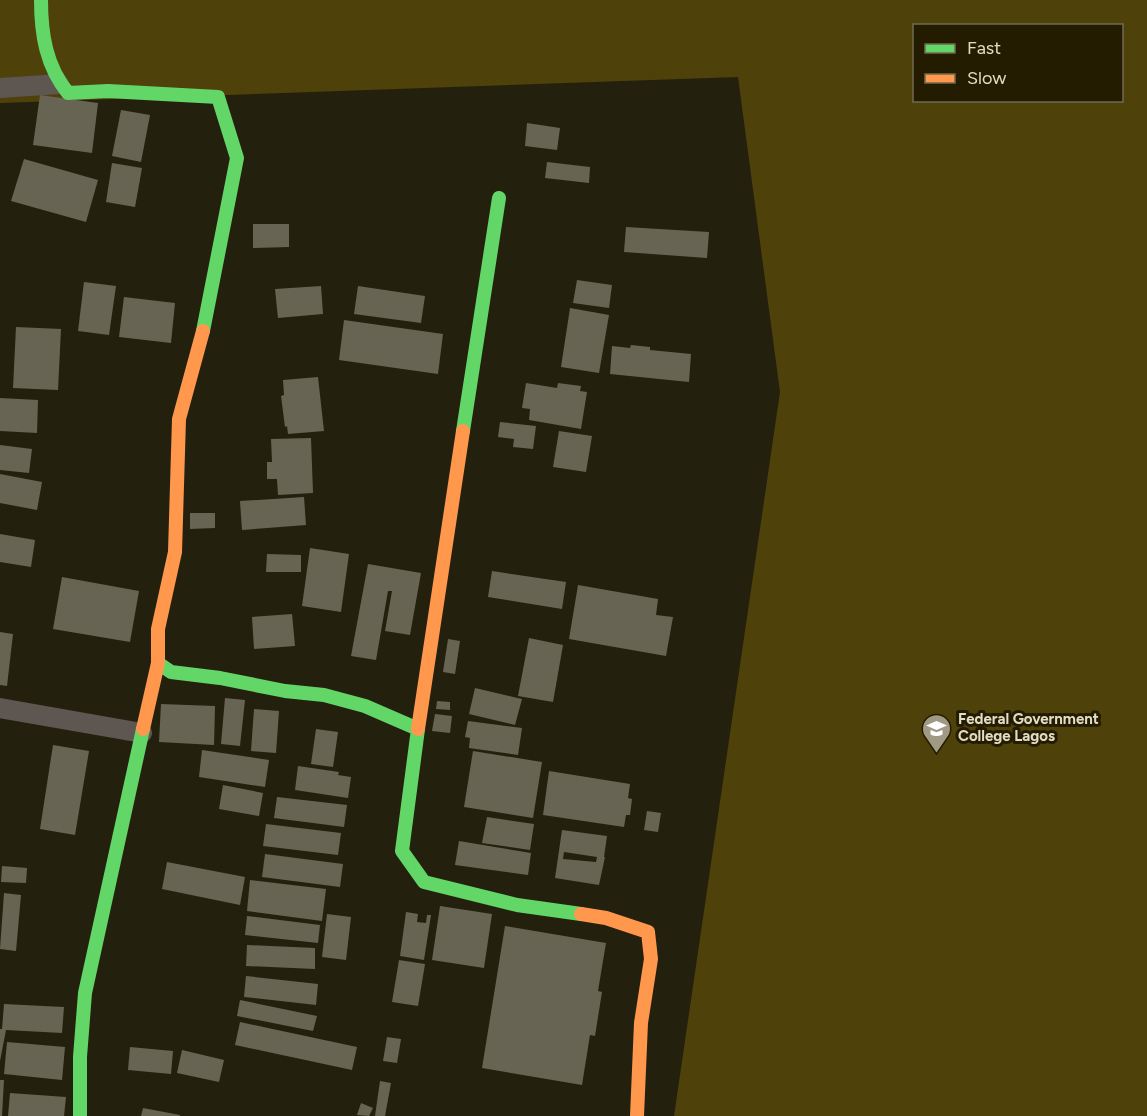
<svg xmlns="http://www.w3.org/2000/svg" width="1147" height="1116" font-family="Figtree,sans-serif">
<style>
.green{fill:#4e420a;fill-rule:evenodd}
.building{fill:#686453;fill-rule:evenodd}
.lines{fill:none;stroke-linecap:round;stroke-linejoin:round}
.street{stroke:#5d5651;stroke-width:20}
.fast{stroke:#63d668;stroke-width:14}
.slow{stroke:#ff974d;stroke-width:14}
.labels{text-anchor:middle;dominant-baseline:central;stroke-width:6;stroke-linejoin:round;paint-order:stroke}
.poi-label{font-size:15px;font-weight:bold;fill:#e2dcc5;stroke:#241c00;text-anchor:start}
</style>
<rect width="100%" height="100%" fill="#24200e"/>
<path class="green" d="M0 0H1147V1116H674L780 392 738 77 0 103ZM914 26H1122V100H914Z"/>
<g class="building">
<path d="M40 95 98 103 92 153 33 145Z"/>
<path d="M121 110 150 115 141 162 112 156Z"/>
<path d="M527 123 560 128 557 150 525 146Z"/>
<path d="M24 159 98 180 86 222 11 201Z"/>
<path d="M547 162 590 167 589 183 545 178Z"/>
<path d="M112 163 142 168 135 207 106 202Z"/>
<path d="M253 224H289V247L253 248Z"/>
<path d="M626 227 709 232 707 258 624 252Z"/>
<path d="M577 280 612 285 609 308 573 303Z"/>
<path d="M84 282 116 286 109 335 78 331Z"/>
<path d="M321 286 323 314 278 318 275 289Z"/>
<path d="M358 286 425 296 421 323 354 314Z"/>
<path d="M124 297 175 303 171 343 119 337Z"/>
<path d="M570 308 609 315 599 373 561 367Z"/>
<path d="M344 320 443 334 438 374 339 360Z"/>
<path d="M16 327 61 329 58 390 13 388Z"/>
<path d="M631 345 650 347V350L691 354 689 382 610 374 612 346 630 348Z"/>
<path d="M318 377 324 431 288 434 287 426 285 427 281 396 284 395 283 380Z"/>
<path d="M526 383 557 388 558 383 581 386 580 391 587 392 581 429 529 420 530 409 522 408Z"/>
<path d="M0 398 38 400 37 433 0 431Z"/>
<path d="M500 422 536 426 533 449 513 447 514 439 498 437Z"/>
<path d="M559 431 592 436 586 472 553 467Z"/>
<path d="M311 438 313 493 278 495 277 479H267V462H272L271 439Z"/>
<path d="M0 445 32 449 29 473 0 470Z"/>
<path d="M0 474 42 482 37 510 0 503Z"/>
<path d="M304 497 306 525 242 530 240 501Z"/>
<path d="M190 513H215V528L190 529Z"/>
<path d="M0 534 35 540 31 567 0 562Z"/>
<path d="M310 548 349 554 341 612 302 606Z"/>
<path d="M267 554 301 555V572H266Z"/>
<path d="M368 564 421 573 410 635 385 631 392 591H388L376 660 351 656Z"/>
<path d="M492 571 566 582 562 609 488 597Z"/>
<path d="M62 577 139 591 130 642 53 629Z"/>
<path d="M578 585 658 599 656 615 673 617 666 656 569 639Z"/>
<path d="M292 614 295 646 254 649 252 617Z"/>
<path d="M0 632 13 634 7 686 0 685Z"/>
<path d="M529 638 563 645 553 702 518 696Z"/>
<path d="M448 639 460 641 455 674 443 672Z"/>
<path d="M475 688 522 699 515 725 469 714Z"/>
<path d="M225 698 245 700 240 746 221 744Z"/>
<path d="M437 701 450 702V710L436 709Z"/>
<path d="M161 704 215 706 214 745 159 742Z"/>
<path d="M254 709 279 711 276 753 251 751Z"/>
<path d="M435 714 452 716 450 733 432 731Z"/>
<path d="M468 721 522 728 518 755 469 748 470 738 465 737Z"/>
<path d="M316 729 338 732 333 767 311 764Z"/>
<path d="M53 745 89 751 75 835 40 829Z"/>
<path d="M202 750 269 760 265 787 199 777Z"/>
<path d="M473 751 542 762 533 818 464 807Z"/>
<path d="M298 766 339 772 338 775 351 777 348 798 295 790Z"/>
<path d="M549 771 630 784 628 798 632 799 630 815H626L624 827 543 815Z"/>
<path d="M223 785 263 793 259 816 219 809Z"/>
<path d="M277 797 347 805 344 827 274 818Z"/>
<path d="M647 811 661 813 658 832 644 830Z"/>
<path d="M487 817 534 824 530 850 482 843Z"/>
<path d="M266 824 341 833 338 855 263 846Z"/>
<path d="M562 830 607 836 604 857H605L599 885 555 878ZM564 852 597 857 596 862 563 859Z"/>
<path d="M459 841 531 853 528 875 455 865Z"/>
<path d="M265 854 343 864 340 887 262 877Z"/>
<path d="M167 862 245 877 240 905 162 889Z"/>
<path d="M2 866 27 868 26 883 1 882Z"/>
<path d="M250 880 326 889 322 921 247 911Z"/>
<path d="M4 893 21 895 16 951 0 949Z"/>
<path d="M440 906 492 914 484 968 432 960Z"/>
<path d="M406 912 418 914 417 922 426 923 427 915H431L424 960 400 956Z"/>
<path d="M327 914 351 917 346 960 322 957Z"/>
<path d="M247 916 320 925 318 943 245 935Z"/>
<path d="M505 926 606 943 598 991 602 992 595 1036 590 1035 582 1085 482 1068Z"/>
<path d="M247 945 315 948V969L246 966Z"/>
<path d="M399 960 425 964 418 1006 392 1002Z"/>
<path d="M246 976 318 984 316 1005 244 997Z"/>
<path d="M240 1000 317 1016 313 1031 237 1016Z"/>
<path d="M4 1004 64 1007 62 1033 6 1030 0 1061V1029H2Z"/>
<path d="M240 1022 357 1047 352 1070 235 1045Z"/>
<path d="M387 1037 401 1039 397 1063 383 1061Z"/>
<path d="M7 1042 65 1047 62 1080 4 1074Z"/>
<path d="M130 1047 173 1051 171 1074 128 1070Z"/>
<path d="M182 1050 224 1060 219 1082 177 1073Z"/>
<path d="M0 1080H4L2 1116H0Z"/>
<path d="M380 1081 391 1083 385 1116H375Z"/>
<path d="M10 1093 66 1097 64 1116H8Z"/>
<path d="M361 1103 373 1108 369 1116 357 1115Z"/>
<path d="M143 1108 180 1115V1116H141Z"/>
</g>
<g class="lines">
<g class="street">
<path d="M0 88 59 84"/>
<path d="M0 708 142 733"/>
</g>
<g class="fast">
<path d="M41 0C41 34 46 66 68 93L108 91 218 97 237 158 203 331"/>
<path d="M463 431 499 198"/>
<path d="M158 663 171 672 220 678 285 691 324 695 365 706 418 729 402 851 424 882 517 905 581 914"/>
<path d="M80 1116V1057L85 993 143 729"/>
</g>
<g class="slow">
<path d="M143 729 158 663V629L175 552 179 419 203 331"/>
<path d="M418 729 463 431"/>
<path d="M581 914 606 918 648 932 651 959 641 1023 637 1116"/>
</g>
</g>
<defs>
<symbol id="school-pin" viewBox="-11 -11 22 30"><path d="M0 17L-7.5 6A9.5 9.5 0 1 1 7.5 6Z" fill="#a09a85" stroke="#241c00"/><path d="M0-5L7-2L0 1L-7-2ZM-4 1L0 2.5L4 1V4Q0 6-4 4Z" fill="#fff"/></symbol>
</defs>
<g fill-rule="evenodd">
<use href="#school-pin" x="920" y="712" width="33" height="45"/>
</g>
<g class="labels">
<g class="poi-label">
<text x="958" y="719">Federal Government<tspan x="958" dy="17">College Lagos</tspan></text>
</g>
</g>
<rect x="913" y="24" width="210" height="78" fill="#241c00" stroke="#70694f" stroke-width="1.5"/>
<rect x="925" y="44" width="30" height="9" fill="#63d668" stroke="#70694f" stroke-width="1.5"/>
<text x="967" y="54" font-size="18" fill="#e2dcc5">Fast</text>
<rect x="925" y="74" width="30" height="9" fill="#ff974d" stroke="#70694f" stroke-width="1.5"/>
<text x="967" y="84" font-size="18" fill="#e2dcc5">Slow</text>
</svg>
